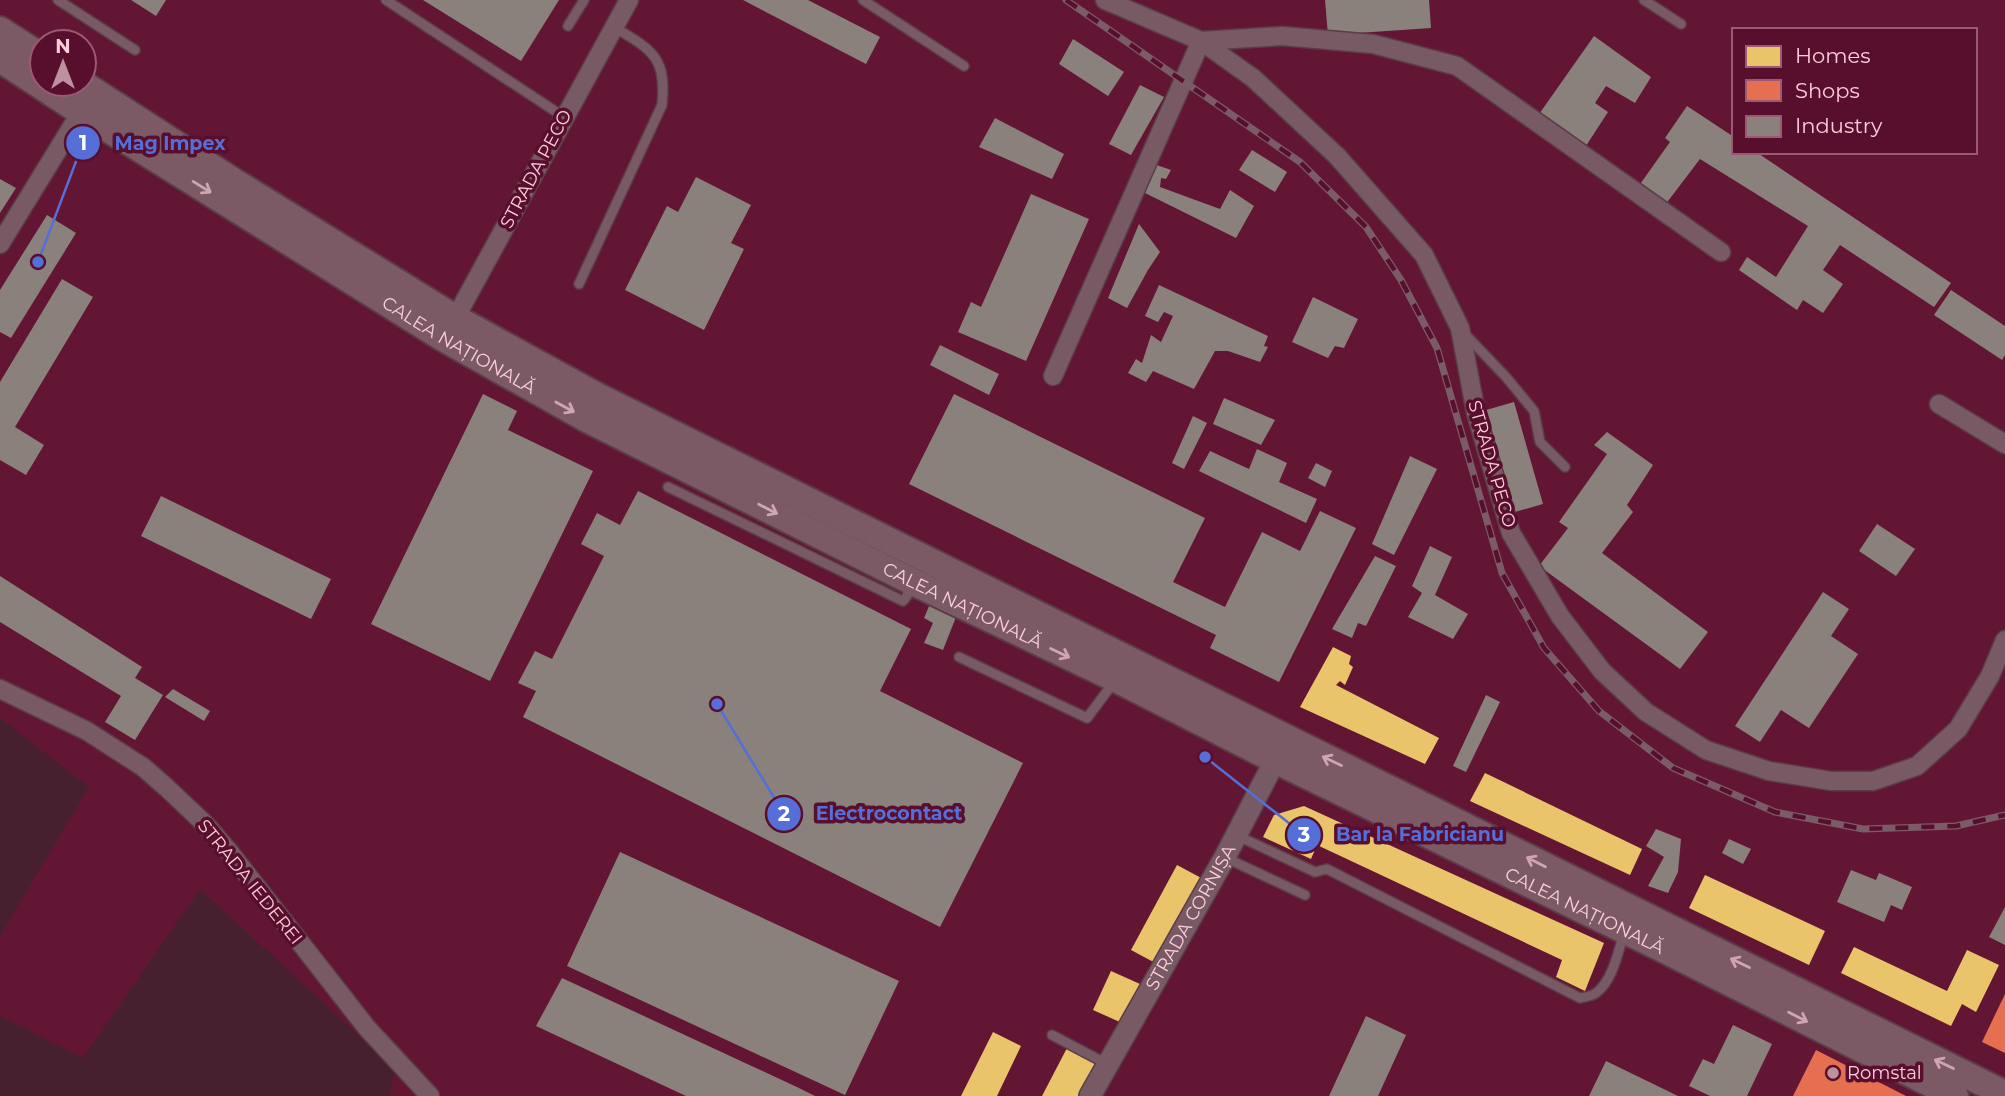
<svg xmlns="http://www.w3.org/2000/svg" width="2005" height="1096" font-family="Montserrat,sans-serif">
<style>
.built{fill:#621634;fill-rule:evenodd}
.homes{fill:#e9c46a}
.shops{fill:#e76f51}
.industry{fill:#8a817c}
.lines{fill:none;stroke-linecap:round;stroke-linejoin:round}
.service-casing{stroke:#5b3c48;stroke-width:12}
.minor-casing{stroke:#5b3c48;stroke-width:21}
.tertiary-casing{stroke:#5b3c48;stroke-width:24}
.primary-casing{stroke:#5b3c48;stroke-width:30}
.service{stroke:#775a64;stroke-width:9}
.minor{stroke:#775a64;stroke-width:18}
.tertiary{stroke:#775a64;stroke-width:21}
.primary{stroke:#7b5a66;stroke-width:26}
.rail-casing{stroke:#795c67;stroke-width:7}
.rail{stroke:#580f2d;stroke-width:4.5;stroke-dasharray:13;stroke-linecap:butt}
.oneway{stroke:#cfa5b1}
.poi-dot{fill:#bd919e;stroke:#580f2d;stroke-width:2.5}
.labels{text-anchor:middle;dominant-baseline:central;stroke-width:7;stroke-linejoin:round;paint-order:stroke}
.street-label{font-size:18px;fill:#fcceda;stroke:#580f2d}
.poi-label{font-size:18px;fill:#fcceda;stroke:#580f2d;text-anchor:start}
.leader{fill:none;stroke:#556ed8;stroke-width:2.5}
.callout-dot{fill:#556ed8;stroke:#580f2d;stroke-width:2.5}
.mark-label{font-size:21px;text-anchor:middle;font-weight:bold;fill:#fff}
.callout-label{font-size:19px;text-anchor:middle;font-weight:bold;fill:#556ed8;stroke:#580f2d;stroke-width:7;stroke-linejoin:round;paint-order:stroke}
</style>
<rect width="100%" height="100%" fill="#472030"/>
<path class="built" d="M0 0H2005V1096H390L395 1069 200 889 83 1058 0 1016V936L89 787 0 718ZM1734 30H1975V152H1734ZM42 42H84V84H42Z"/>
<g class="homes">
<path d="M1333 647 1351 656 1349 664 1353 667 1345 685 1340 681 1336 685 1439 738 1425 764 1300 707Z"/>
<path d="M1485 773 1642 849 1630 875 1470 801Z"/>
<path d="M1304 806 1604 943 1585 991 1556 977 1562 960 1317 845 1311 859 1263 837 1274 815Z"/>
<path d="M1177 865 1205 880 1159 965 1131 950Z"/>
<path d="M1705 875 1825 931 1809 965 1689 908Z"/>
<path d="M1854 947 1947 991 1967 950 1999 965 1976 1012 1962 1004 1951 1026 1841 973Z"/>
<path d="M1111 971 1140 984 1122 1023 1093 1010Z"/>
<path d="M993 1032 1021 1046 997 1096H961Z"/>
<path d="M1067 1048 1100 1066 1085 1096H1042Z"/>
</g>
<g class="shops">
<path d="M2005 994V1053L1982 1042Z"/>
<path d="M1816 1050 1906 1096H1793Z"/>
</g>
<g class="industry">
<path d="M131 0H166L156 16Z"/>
<path d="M423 0H559L521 61Z"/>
<path d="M743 0H808L880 37 866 64Z"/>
<path d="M1325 0H1429L1431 28 1328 35Z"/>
<path d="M1594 36 1651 77 1635 103 1606 86 1595 103 1608 112 1584 149 1537 117Z"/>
<path d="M1073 39 1124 72 1108 96 1059 64Z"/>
<path d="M1140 85 1164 97 1131 155 1109 144Z"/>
<path d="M1687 106 1734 137V152H1756L1951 283 1934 307 1840 245 1823 270 1843 284 1823 313 1803 300 1797 310 1739 270 1747 257 1776 277 1808 226 1700 159 1665 205 1638 187 1670 142 1665 138Z"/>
<path d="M995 118 1064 154 1052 179 979 147Z"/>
<path d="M1252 150 1287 172 1275 192 1239 170Z"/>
<path d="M1151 163 1171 170 1166 179 1161 178 1160 187 1220 209 1230 190 1254 206 1236 238 1143 192Z"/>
<path d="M696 177 751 205 731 243 744 249 704 330 625 290 667 206 678 212Z"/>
<path d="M0 179 16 188 0 213Z"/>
<path d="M1031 194 1089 219 1026 361 958 332 971 302 981 307Z"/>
<path d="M47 215 76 233 11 338 0 332V290Z"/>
<path d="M1139 224 1160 252 1148 270 1127 308 1108 298Z"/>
<path d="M62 279 93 297 15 427 44 445 26 475 0 460V382Z"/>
<path d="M1159 285 1268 336 1264 346 1268 347 1260 362 1228 351H1215L1194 389 1153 371 1146 382 1128 373 1136 359 1142 363 1151 335 1161 342 1173 316 1164 312 1158 322 1145 316Z"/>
<path d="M1951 290 2005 326V355L2002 360 1934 315Z"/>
<path d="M1313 297 1358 319 1344 348 1335 346 1328 358 1292 342Z"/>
<path d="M940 345 999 374 989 395 930 365Z"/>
<path d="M483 394 517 411 508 430 593 471 490 681 371 624Z"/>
<path d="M954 394 1205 518 1173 582 1225 607 1262 532 1300 551 1320 511 1356 528 1279 682 1210 648 1216 635 909 484Z"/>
<path d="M1224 398 1275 420 1261 445 1213 424Z"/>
<path d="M1514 402 1543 504 1515 512 1486 410Z"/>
<path d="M1193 416 1207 423 1184 469 1172 463Z"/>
<path d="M1607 432 1653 465 1627 505 1633 512 1602 553 1708 632 1680 669 1539 566 1568 528 1559 522 1607 454 1594 445Z"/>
<path d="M1257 449 1287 463 1279 482 1317 499 1306 523 1199 471 1210 451 1249 469Z"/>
<path d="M1410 456 1437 469 1394 555 1372 544Z"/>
<path d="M1316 463 1332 471 1325 487 1308 478Z"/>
<path d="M638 491 911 629 880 691 1023 763 940 927 523 717 536 691 518 683 535 651 552 659 604 556 581 544 597 513 620 525Z"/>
<path d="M161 496 331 579 311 619 141 536Z"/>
<path d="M1877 524 1915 549 1896 576 1859 551Z"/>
<path d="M1430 546 1452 557 1435 595 1468 614 1453 639 1408 617 1422 593 1412 586Z"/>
<path d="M1375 556 1396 566 1366 626 1358 623 1352 638 1332 629Z"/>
<path d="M0 576 142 667 135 678 163 695 135 740 105 722 121 696 0 622Z"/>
<path d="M1823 592 1849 609 1831 636 1858 654 1809 728 1781 710 1760 742 1735 726Z"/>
<path d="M932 599 958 612 943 650 924 643 933 623 924 618Z"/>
<path d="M173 689 210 711 204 721 165 697Z"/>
<path d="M1486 695 1500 702 1466 772 1453 766Z"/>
<path d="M1656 829 1681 839 1678 872 1668 893 1648 886 1664 857 1646 846Z"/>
<path d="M1729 839 1751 849 1743 864 1722 853Z"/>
<path d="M620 852 899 981 845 1095 567 966Z"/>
<path d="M1851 870 1876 880 1879 873 1912 887 1902 910 1891 905 1884 922 1837 902Z"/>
<path d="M2005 907V945L1989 937Z"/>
<path d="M562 978 799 1088 815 1096H686L536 1026Z"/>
<path d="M1366 1016 1406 1035 1378 1096H1329Z"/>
<path d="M1733 1025 1772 1044 1747 1096H1710L1689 1086 1703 1059 1714 1064Z"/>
<path d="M1606 1061 1678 1096H1589Z"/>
</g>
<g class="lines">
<defs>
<g id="service">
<path d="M58 0 135 50"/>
<path d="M386 0 564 117"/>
<path d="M863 0 964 66"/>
<path d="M1644 0 1681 24"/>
<path d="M568 26 584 0"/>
<path d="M579 284 662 105C667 57 652 50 614 27"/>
<path d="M1463 332 1506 377 1534 411 1540 442 1565 467"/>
<path d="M668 487 903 601 907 596 910 583"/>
<path d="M959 657 1087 718 1114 682"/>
<path d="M1238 836 1315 872 1327 869 1580 998C1585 997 1592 996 1596 993 1613 980 1618 952 1624 933"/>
<path d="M1226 858 1305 895"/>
<path d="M1052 1035 1107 1064"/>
</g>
<g id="minor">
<path d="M1105 0 1201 41 1253 78 1337 156 1424 255 1460 328 1476 413 1511 533 1560 616 1602 671 1646 712 1706 750 1769 771 1831 781H1873L1917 766 1958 729 1990 676 2005 640"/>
<path d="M0 244 81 112"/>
<path d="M451 326 629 0"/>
<path d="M1053 376 1201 41 1282 36 1373 44 1457 66 1721 252"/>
<path d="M1939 404 2005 444"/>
<path d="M0 689 87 731 143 767 167 788 205 824 231 854 367 1028 430 1096"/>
</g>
<g id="tertiary">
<path id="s1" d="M1090 1096 1225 857 1282 747"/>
</g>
<g id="primary">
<path d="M0 30 42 57"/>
<path id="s2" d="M0 59 81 112 443 338 585 418 911 581 1116 679 1275 760 1659 947 1955 1096"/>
<path d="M83 84 233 181 455 318 597 396 2005 1094"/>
</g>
</defs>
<use href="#service" class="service-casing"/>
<use href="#minor" class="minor-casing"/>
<use href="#tertiary" class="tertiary-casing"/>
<use href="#primary" class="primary-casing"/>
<use href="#service" class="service"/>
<use href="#minor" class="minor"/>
<use href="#tertiary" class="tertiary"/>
<use href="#primary" class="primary"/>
<defs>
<path id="rail" d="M1066 0 1300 162 1366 227 1401 280 1437 348 1502 573 1544 648 1599 711 1673 768 1775 812 1863 829 1956 826 2005 815"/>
</defs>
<use href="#rail" class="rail-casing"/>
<use href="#rail" class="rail"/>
</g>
<defs><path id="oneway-shaft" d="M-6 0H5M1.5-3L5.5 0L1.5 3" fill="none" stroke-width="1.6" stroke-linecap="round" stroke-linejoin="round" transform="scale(1.75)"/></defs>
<g class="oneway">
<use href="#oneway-shaft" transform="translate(202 187) rotate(32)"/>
<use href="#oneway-shaft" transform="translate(565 407) rotate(29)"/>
<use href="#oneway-shaft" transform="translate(768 509) rotate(27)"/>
<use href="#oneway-shaft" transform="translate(1060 653) rotate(26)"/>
<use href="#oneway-shaft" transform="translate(1332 761) rotate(-154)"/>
<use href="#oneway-shaft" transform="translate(1536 862) rotate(-153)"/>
<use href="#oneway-shaft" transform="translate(1740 963) rotate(-154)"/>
<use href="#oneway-shaft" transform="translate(1798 1017) rotate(27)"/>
<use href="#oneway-shaft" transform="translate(1944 1064) rotate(-154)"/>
</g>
<circle class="poi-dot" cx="1833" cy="1073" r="7"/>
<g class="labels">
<g class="street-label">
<text transform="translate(536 169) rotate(-62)">STRADA PECO</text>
<text stroke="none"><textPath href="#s2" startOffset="541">CALEA NAȚIONALĂ</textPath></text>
<text transform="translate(1492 464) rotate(74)">STRADA PECO</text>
<text stroke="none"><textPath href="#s2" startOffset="1108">CALEA NAȚIONALĂ</textPath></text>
<text transform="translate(250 882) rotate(51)">STRADA IEDEREI</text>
<text stroke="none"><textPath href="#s2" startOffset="1801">CALEA NAȚIONALĂ</textPath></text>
<text stroke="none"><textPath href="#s1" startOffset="205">STRADA CORNIȘA</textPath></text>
</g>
<g class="poi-label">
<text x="1847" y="1073">Romstal</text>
</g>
</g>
<path class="leader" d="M38 262L83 143M717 704L784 814M1205 757L1304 835"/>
<g class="callout-dot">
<circle cx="38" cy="262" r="7"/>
<circle cx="717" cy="704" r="7"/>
<circle cx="1205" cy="757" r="7"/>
<circle cx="83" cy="143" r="18"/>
<circle cx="784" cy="814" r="18"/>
<circle cx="1304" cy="835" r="18"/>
</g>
<g class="mark-label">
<text x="83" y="150">1</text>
<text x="784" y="821">2</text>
<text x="1304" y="842">3</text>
</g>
<g class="callout-label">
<text x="170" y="150">Mag Impex</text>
<text x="889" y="820">Electrocontact</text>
<text x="1420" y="841">Bar la Fabricianu</text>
</g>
<rect x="1732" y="28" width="245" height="126" fill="#580f2d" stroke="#9a5b72" stroke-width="2"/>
<rect x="1746" y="46" width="35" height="21" fill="#e9c46a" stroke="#9a5b72" stroke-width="2"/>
<text x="1795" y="63" font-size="21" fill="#fcceda">Homes</text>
<rect x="1746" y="80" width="35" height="21" fill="#e76f51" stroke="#9a5b72" stroke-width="2"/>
<text x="1795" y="98" font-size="21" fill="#fcceda">Shops</text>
<rect x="1746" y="116" width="35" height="21" fill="#8a817c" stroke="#9a5b72" stroke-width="2"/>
<text x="1795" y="133" font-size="21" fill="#fcceda">Industry</text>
<g transform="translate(63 63)"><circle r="33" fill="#580f2d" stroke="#9a5b72" stroke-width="2"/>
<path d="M0-5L12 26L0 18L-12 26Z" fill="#bd919e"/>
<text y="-10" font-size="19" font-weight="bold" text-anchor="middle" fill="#fcceda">N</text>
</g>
</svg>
